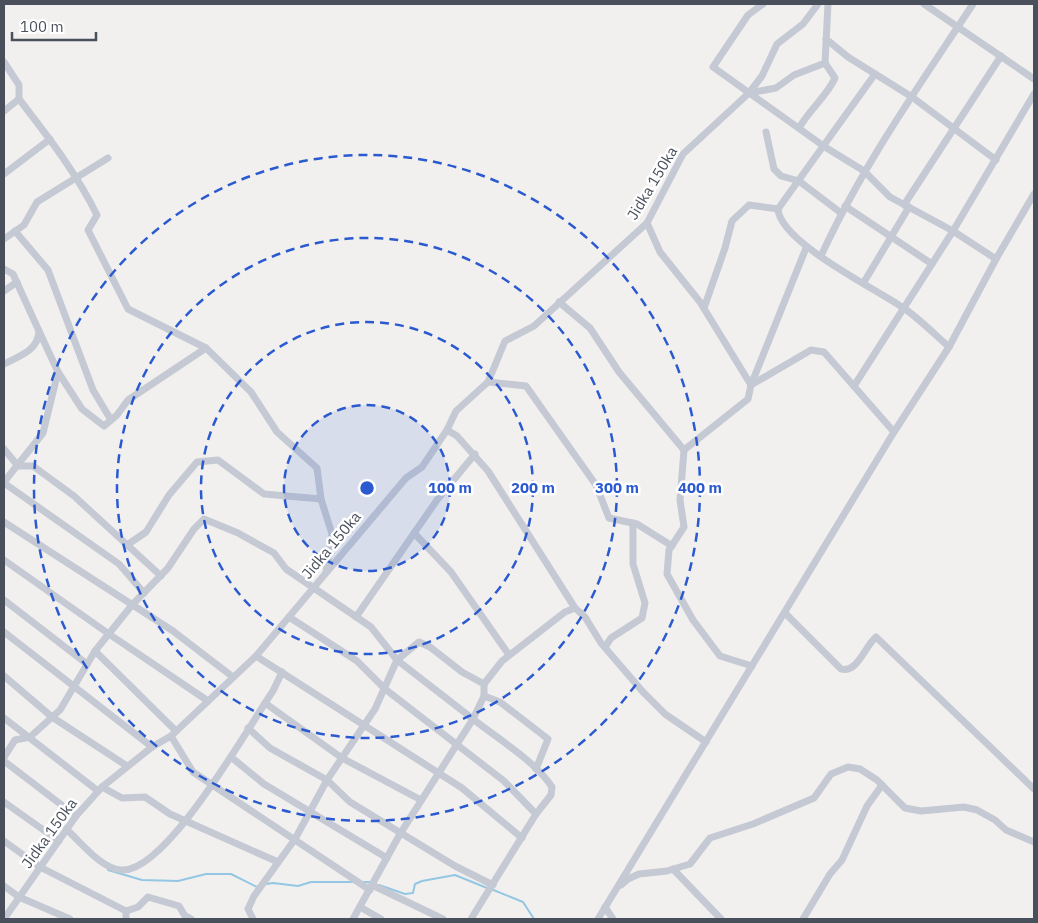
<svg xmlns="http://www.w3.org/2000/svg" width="1038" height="923" font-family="'IBM Plex Sans',sans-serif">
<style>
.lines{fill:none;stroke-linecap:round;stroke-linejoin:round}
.stream{stroke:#93c7e3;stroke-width:2}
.minor{stroke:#c4c9d3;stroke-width:7}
.ring{fill:none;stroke:#2b5ad0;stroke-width:2.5;stroke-dasharray:9 6}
.labels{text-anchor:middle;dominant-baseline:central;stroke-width:5;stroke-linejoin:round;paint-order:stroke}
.street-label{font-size:15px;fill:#49505b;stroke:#fff}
.centre{fill:#2b5ad0;stroke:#fff;stroke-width:2.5}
.ring-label{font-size:15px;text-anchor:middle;font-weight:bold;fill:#2b5ad0;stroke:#fff;stroke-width:5;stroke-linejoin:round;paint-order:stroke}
</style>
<rect width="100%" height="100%" fill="#f1f0ef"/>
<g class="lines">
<g class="stream">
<path d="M108 870 142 880 178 881 206 874H231L257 887"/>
<path d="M363 882H373"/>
<path d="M266 884 273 883 298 886 311 882H353"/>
<path d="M379 885 405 894 413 893 415 884 422 881 455 875 487 888"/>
<path d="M491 889 523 902 534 919"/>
</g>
<g class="minor">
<path d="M763 4 748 15 713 67 825 147 864 171 890 197 953 231 996 259"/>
<path d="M924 4 1034 79"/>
<path d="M826 39 848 57 912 97 996 160"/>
<path d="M4 62 19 85V99L4 111"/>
<path d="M875 74 778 209C780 242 874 288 902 307 919 318 934 334 949 347"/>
<path d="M749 93 776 88 794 75 825 63 828 4"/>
<path d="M19 99C49 138 75 171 97 215L88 230 128 309 206 348 251 392 277 432 317 468 321 499 332 534 326 572"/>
<path d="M799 128C809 110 827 96 835 78L825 63"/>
<path d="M766 132 774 169 781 176 799 181 841 213"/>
<path d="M4 174 50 139"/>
<path d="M904 205 1001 56"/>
<path d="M845 206 932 264"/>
<path d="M647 223 660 252 700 302 751 385 748 399 684 450"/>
<path d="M15 231 48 270 93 390 111 420"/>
<path d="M4 239 24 225 37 202 108 158"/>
<path d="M821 256C862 166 919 86 973 4"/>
<path d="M4 269 13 274 39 331C38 351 19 356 4 364"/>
<path d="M864 282 909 207"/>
<path d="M4 291 17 282"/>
<path d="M559 302 590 328 619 372 684 450 680 500 684 527 669 550 667 574 693 620 720 656 752 666"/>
<path d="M704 308 725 248 732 221 749 205 778 209"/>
<path d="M39 331 58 372 82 409 104 426 117 415 128 400 206 348"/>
<path d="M488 382 526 386 596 485 609 518 637 524 672 546"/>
<path d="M751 385 811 350 824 352 894 432"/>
<path d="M751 385 806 248"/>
<path d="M854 386 953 231 1034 94"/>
<path d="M447 430 457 436 488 471 575 608 585 617 601 643 643 692 665 714 706 742"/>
<path d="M4 449 18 466H33L74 496 161 576"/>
<path d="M4 482 43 433 58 372"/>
<path d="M4 483 119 564 144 593"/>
<path d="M4 522 173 631 233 677"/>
<path d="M414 533 451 572 509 655"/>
<path d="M127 545 146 532 169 495 197 462 218 460 264 494 321 499"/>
<path d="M4 560 109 634 208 701"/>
<path d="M4 600 87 664"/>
<path d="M785 613 841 669C857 674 865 646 876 637L1034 789"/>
<path d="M289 617 357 661 385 689 504 781 536 814"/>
<path d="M356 617 437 500 475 454"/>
<path d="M4 632 152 747"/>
<path d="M605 647 611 638 642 618 645 603 633 564V523"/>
<path d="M95 651 176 731"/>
<path d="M256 656 462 788 522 838"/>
<path d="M4 676 52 717 127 766"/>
<path d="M484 684 502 661 565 612 575 608"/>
<path d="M484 696 500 702 548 739 536 769"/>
<path d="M265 703 342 758 421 800"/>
<path d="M4 718 98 791"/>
<path d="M248 728 270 748 327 780 350 802 455 866 493 885"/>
<path d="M171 736 193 772 370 890"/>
<path d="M4 757 15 740 30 737 60 710 95 651 132 605 168 568 194 529 204 519 238 533 274 553 286 569 371 627 397 660 473 719 484 696V684L462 672 430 647 419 642 397 660 375 709 327 780 295 839 254 896 248 909 253 919"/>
<path d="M231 757 264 784 387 858"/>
<path d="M4 761 76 816"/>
<path d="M102 787 122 798 145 797 170 814 278 862"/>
<path d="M4 802 59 841"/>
<path d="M66 829C81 842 100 868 121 870 166 874 248 727 273 691L282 672"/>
<path d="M4 841 40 867 126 911V919"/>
<path d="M673 869 721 919"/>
<path d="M372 885 443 919"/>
<path d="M621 885 628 879 639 874 667 871 690 864 710 838 753 824 814 798 831 774 848 767 860 769 877 780 905 808 921 811 964 807 977 810 995 820 1006 830 1034 842"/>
<path d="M4 886 19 897 70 919"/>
<path d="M360 907 381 919"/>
<path d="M605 907 613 919"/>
<path d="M126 911 138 907 148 897 179 906 185 916 191 919"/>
<path d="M4 919 76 816 102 787 152 747 171 736 256 656 406 478 422 467 447 430 456 411 488 382 505 341 534 326 647 223 683 154 749 93 762 76 777 44 803 24 818 4"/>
<path d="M353 919 400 834 473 719C498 739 535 761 552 787L551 795 536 814 471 919"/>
<path d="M598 919 894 432 949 347 996 259 1034 194"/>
<path d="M803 919 830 874 842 860 867 806 882 785"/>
</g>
</g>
<circle cx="367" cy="488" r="83" fill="#2b5ad0" fill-opacity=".12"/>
<g class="ring">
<circle cx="367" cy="488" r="83"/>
<circle cx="367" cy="488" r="166"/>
<circle cx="367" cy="488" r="250"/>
<circle cx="367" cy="488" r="333"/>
</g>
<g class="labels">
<g class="street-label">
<text transform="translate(652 183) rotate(-59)">Jidka 150ka</text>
<text transform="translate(331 545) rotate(-50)">Jidka 150ka</text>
<text transform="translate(49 833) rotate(-54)">Jidka 150ka</text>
</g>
</g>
<circle cx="367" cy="488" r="8" class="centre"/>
<g class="ring-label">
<text x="450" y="493">100 m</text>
<text x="533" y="493">200 m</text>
<text x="617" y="493">300 m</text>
<text x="700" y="493">400 m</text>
</g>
<rect width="1038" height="923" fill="none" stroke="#49505b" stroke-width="10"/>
<path d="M12 32v8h84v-8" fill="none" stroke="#49505b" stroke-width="2.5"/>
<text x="20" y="32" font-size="15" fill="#49505b" stroke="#ffffff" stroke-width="4" paint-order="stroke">100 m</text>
</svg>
